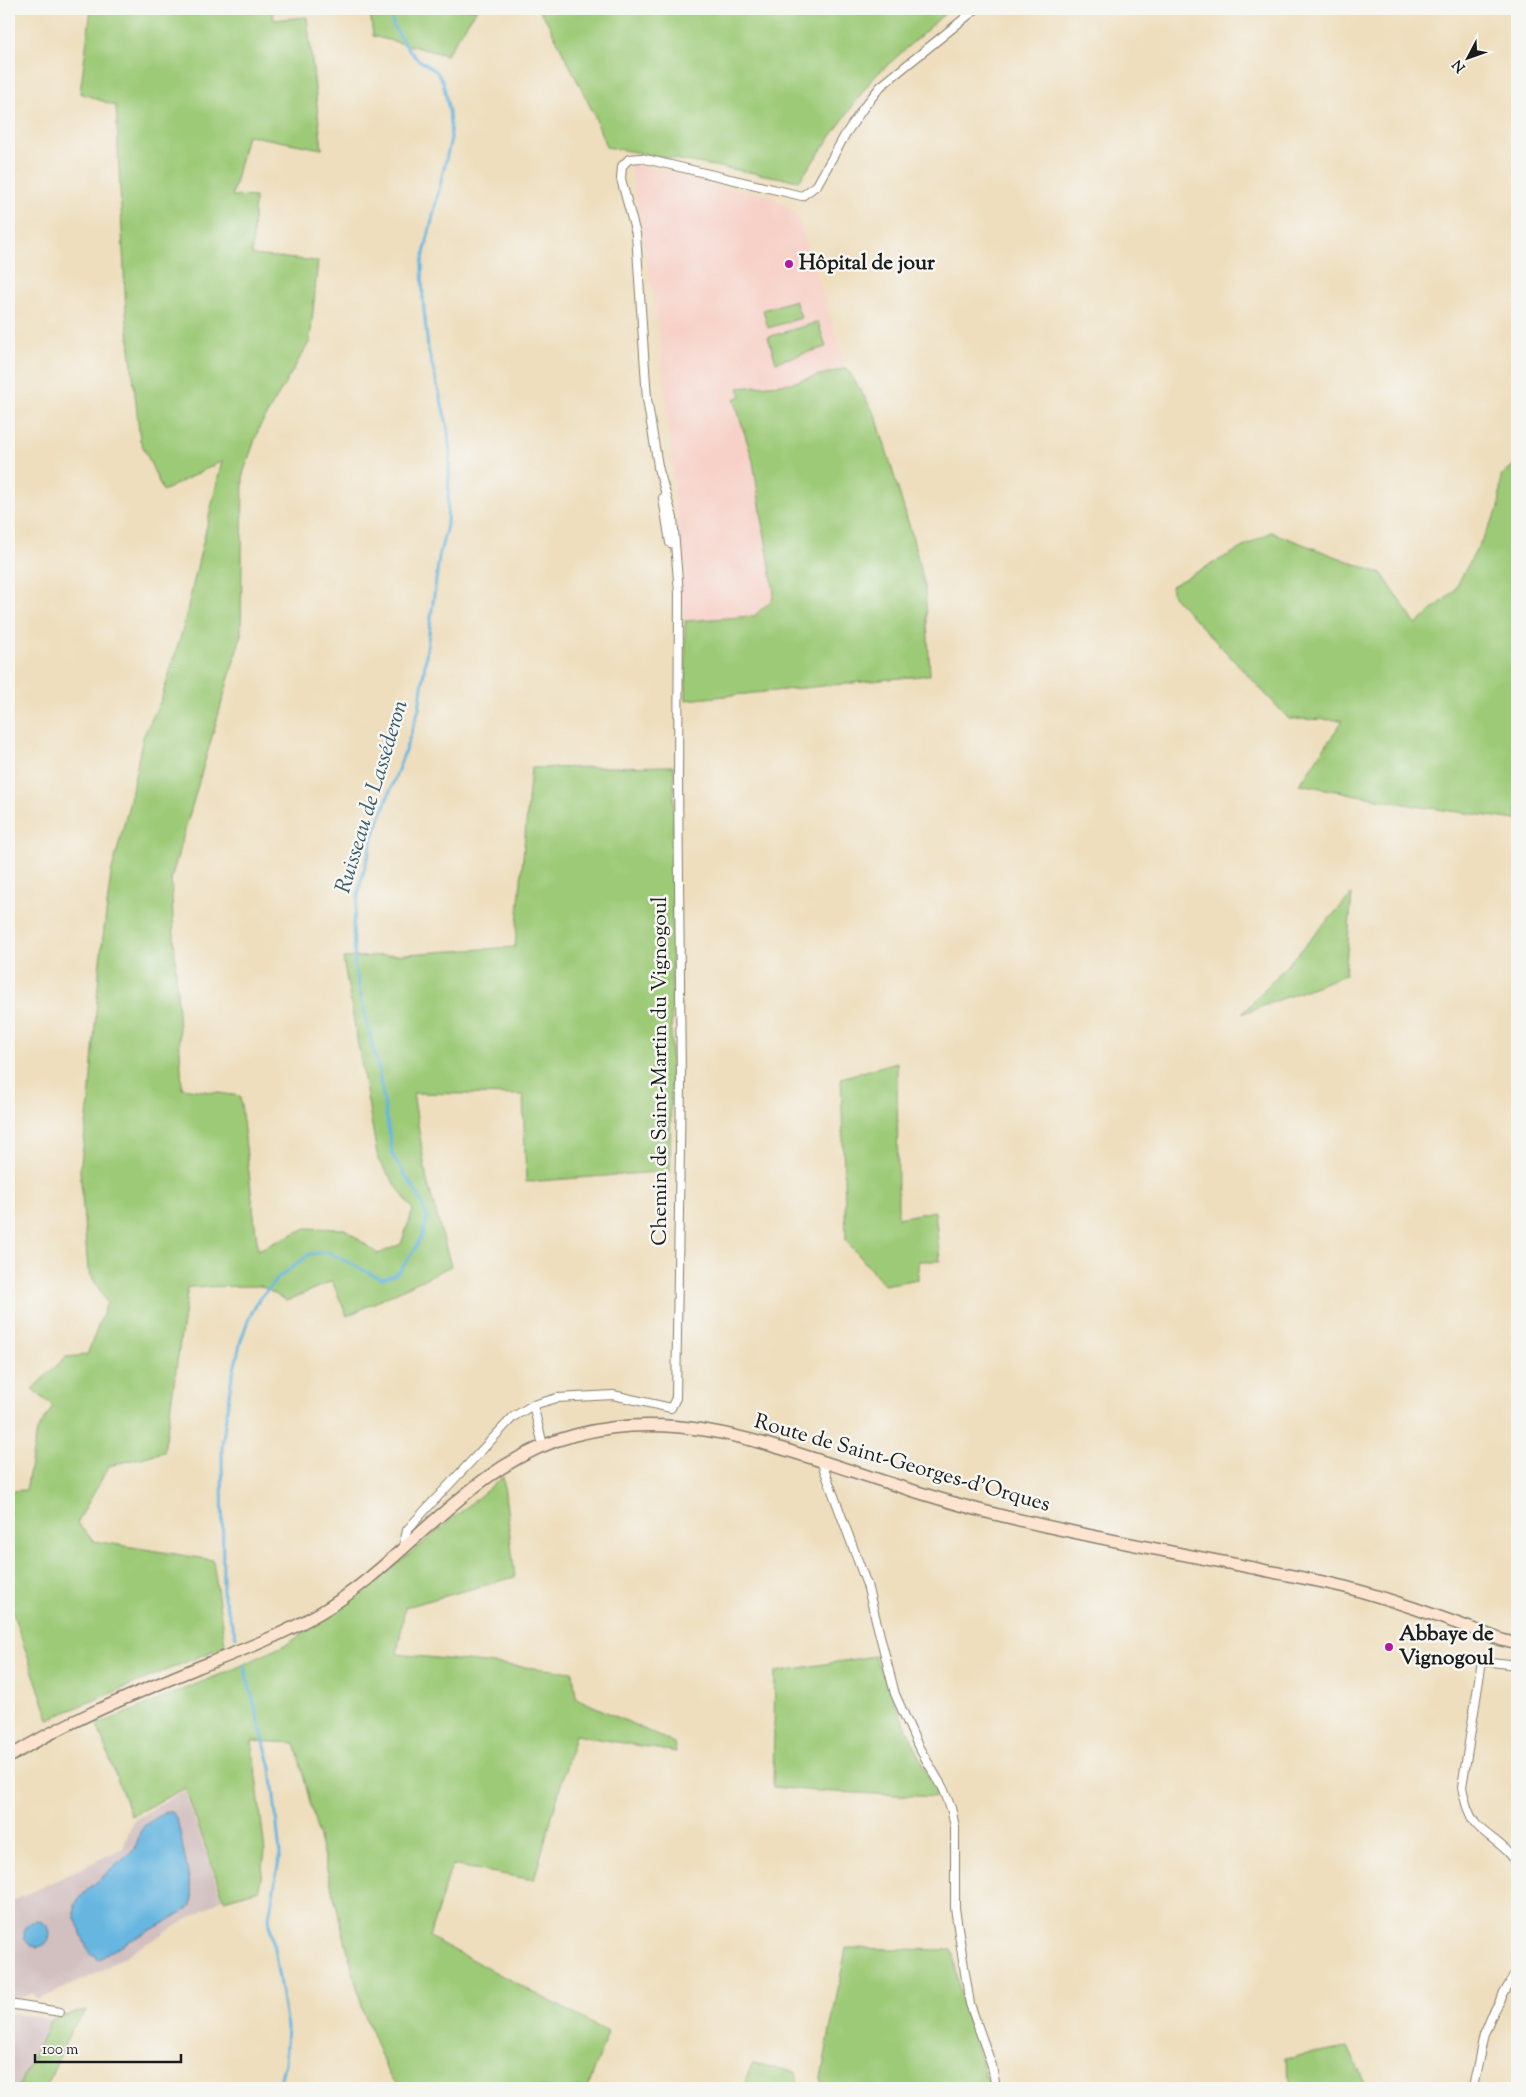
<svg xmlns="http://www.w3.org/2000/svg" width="1526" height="2097" font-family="'Sorts Mill Goudy',serif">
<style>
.built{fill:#f7d1c8}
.industrial{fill:#d2bfc0}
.green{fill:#9dca77;stroke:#5c734a}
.water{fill:#66b6e0;stroke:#41697e}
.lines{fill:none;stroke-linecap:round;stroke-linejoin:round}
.stream{stroke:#66b6e0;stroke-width:3}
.street-casing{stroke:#857d6c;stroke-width:10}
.secondary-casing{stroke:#857d6c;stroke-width:14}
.street{stroke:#fff;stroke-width:8}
.secondary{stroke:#fde4d0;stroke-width:11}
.poi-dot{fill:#b5179e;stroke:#f6f6f2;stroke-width:2}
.labels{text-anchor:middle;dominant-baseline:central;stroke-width:5;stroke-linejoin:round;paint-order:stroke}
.poi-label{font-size:21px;font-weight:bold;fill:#1c1c1c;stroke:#f6f6f2;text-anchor:start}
.street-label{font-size:21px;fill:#1c1c1c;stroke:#f6f6f2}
.water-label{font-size:22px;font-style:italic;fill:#3a5a6a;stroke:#f6f6f2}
</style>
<rect width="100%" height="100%" fill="#f6f6f2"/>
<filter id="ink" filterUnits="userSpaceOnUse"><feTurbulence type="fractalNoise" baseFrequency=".02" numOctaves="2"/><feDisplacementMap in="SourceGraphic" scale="10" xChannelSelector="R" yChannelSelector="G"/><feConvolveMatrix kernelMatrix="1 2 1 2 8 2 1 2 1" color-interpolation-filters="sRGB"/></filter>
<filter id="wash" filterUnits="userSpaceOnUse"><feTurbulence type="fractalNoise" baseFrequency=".0096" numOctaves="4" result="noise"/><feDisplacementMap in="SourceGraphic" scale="20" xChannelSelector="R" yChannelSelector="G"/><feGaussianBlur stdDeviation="1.12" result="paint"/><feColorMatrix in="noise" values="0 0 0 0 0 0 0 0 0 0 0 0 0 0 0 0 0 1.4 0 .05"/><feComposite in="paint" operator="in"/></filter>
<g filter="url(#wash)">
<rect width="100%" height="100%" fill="#eedebd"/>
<path class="built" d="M630 165 689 174 716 186 770 195 796 213 847 368 791 383 739 388 741 397 734 399 753 461 774 593 772 600 754 616 685 621 682 605 671 445 660 336Z"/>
<g class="industrial">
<path d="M184 1790 222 1899 95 1974 38 2000 33 1993 23 1997 9 1999V1903L123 1848 133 1821Z"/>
<path d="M9 2013 52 2019 18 2088H9Z"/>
</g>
<g class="green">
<path d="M91 9H272L274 20 307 17 322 149 247 135 232 196 255 197 252 255 318 261 310 341 259 428 243 474 241 636 171 879 182 1088 240 1096 258 1250 306 1228 345 1229 378 1254 401 1244 413 1210 378 1160 343 958 515 947 531 768 674 766 670 1171 526 1182 523 1095 413 1093 427 1181 451 1266 347 1316 332 1281 287 1301 261 1286 188 1287 164 1452 109 1466 77 1523 94 1541 213 1560 225 1646 49 1719 9 1602V1491L26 1490 37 1431 53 1406 32 1389 66 1357 87 1355 107 1303 88 1270 80 1170 89 1102 100 961 111 874 128 809 143 737 161 700 182 632 222 461 163 491 140 440 126 312 116 106 80 93Z"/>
<path d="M370 9H477L446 55 373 36Z"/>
<path d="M538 9H950L872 79 799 181 606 147 594 114 547 21Z"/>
<path d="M795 300 801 318 768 328 763 310Z"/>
<path d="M818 322 826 347 776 362 768 337Z"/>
<path d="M847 368 876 416 912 535 925 587 930 675 686 700 685 621 754 616 772 600 774 593 753 461 734 399 741 396 738 388 791 383Z"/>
<path d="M1517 462V820L1415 806 1300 784 1343 720 1289 719 1173 596 1171 586 1271 532 1382 574 1416 625 1454 591 1499 508 1501 476Z"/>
<path d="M1352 894 1345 975 1242 1014Z"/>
<path d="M897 1062 898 1218 935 1211 940 1261H918V1279L884 1285 846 1240 841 1078Z"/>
<path d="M503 1477 515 1577 405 1607 397 1654 573 1672 576 1698 674 1743 676 1752 575 1735 534 1880 452 1865 429 1937 608 2032 588 2088H403L389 2076 363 2011 295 1743 252 1741 265 1852 259 1890 224 1900 185 1788 131 1816 97 1725 236 1668 289 1643 373 1584Z"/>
<path d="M874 1656 938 1797 815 1791 773 1787 775 1672Z"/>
<path d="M846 1948 952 1950 963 2007 990 2088H822L821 2078Z"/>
<path d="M87 2010 71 2030 46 2088H18L52 2019Z"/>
<path d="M1348 2047 1367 2088H1293L1285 2058Z"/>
<path d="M752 2063 795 2072 798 2088H743Z"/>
</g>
<g class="water">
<path d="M167 1811 173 1813 178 1823 193 1898 191 1906C163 1927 129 1938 100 1959H97L95 1954 92 1956 88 1951 75 1918V1904L86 1891 135 1849 140 1832 145 1825Z"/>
<circle cx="37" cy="1934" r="13"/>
</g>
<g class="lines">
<g class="stream">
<path d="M236 1637 223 1595 222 1446 231 1382 241 1340 249 1318 260 1298 278 1278 310 1254 328 1252 381 1279 392 1276 400 1271 415 1249 423 1233 427 1218 420 1198 393 1156 378 1067 365 1015 355 968 353 925 360 885 375 831 405 751 419 709 439 557 447 525 450 451 447 424 428 349 423 300 422 263 451 138 449 111 443 82 437 72 416 58 406 46 394 27 389 9"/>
<path d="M244 1666 271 1768 280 1854 269 1918 287 2027 285 2063 278 2088"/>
</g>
</g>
</g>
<g filter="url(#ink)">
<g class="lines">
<defs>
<g id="street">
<path d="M659 472 647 399 636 234 621 179 622 166 629 159 641 158 802 196 817 185 845 135 864 107 881 86 976 9"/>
<path d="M663 498 670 543"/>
<path d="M543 1445 533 1405 557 1398 613 1395 671 1408 676 1398 681 1083 678 779 679 593 673 518 658 467"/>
<path d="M821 1461 867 1585 895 1694 918 1746 943 1788 951 1808 955 1827V1908L962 1954 970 2004 992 2066 996 2088"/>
<path d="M403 1548 407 1530 428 1507 513 1417 533 1405"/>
<path d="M1517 1665 1482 1661 1462 1787C1465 1800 1467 1812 1475 1823 1486 1837 1515 1850 1517 1868"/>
<path d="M9 2004 60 2012"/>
<path d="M1473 2088 1484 2034 1491 2017 1517 1970"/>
</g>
<path id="secondary" d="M9 1757C69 1720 134 1694 199 1667 240 1651 280 1636 318 1614 409 1561 469 1462 575 1435 673 1409 759 1441 852 1471 903 1488 955 1505 1007 1517 1089 1537 1171 1552 1254 1568 1285 1575 1317 1580 1349 1588 1401 1602 1452 1621 1502 1640L1517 1644"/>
</defs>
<use href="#street" class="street-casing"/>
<use href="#secondary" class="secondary-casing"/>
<use href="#street" class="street"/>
<use href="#secondary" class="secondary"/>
</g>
</g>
<g class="poi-dot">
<circle cx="789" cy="264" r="5"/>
<circle cx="1389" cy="1647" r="5"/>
</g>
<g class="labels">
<g class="poi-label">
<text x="799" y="264">Hôpital de jour</text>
<text x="1399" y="1635">Abbaye de<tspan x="1399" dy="24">Vignogoul</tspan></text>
</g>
<g class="street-label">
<text transform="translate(661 1071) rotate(-90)">Chemin de Saint-Martin du Vignogoul</text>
<text transform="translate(902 1464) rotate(16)">Route de Saint-Georges-d'Orques</text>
</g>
<g class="water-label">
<text transform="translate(373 797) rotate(-73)">Ruisseau de Lasséderon</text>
</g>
</g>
<rect width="1526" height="2097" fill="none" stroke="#f6f6f2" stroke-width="30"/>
<g transform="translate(1468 58) rotate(229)" stroke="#f6f6f2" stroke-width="4" paint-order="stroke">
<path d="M0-4L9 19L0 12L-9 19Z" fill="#1c1c1c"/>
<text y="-8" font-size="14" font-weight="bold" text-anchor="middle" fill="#1c1c1c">N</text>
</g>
<path d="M35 2054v8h146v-8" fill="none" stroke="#1c1c1c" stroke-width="2.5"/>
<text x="42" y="2054" font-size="15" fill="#1c1c1c" stroke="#f6f6f2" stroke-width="4" paint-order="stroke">100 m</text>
</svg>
